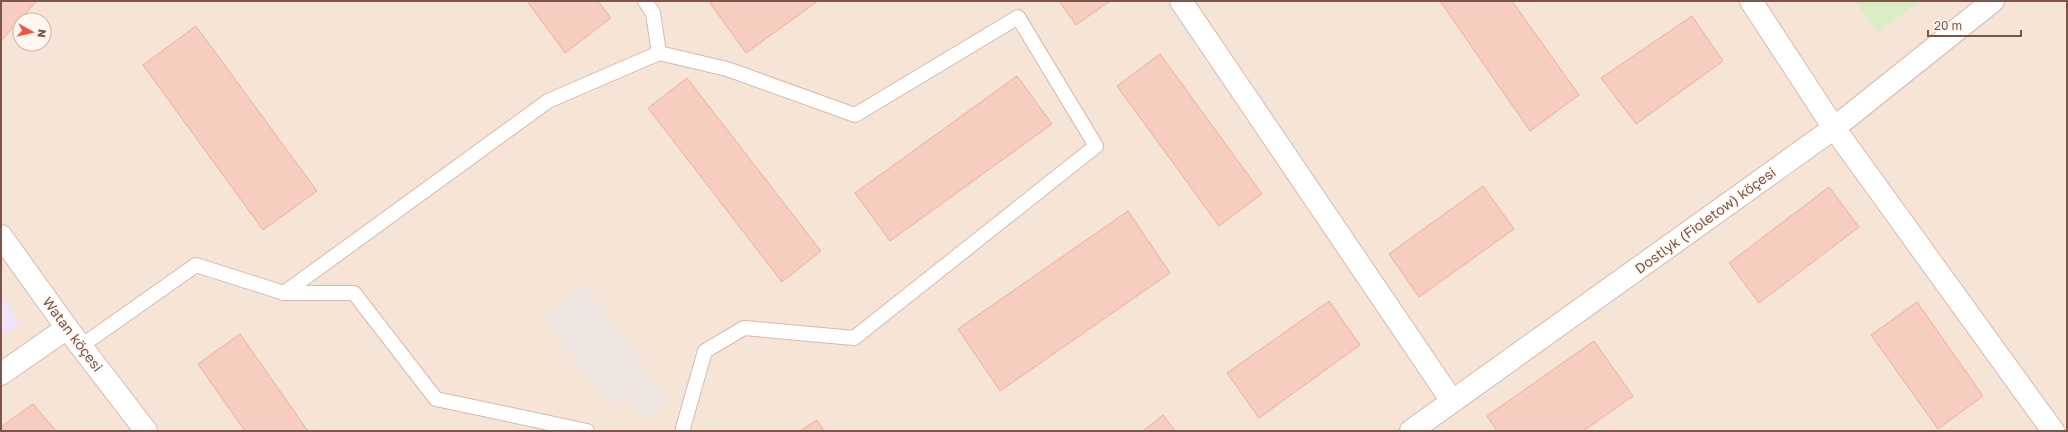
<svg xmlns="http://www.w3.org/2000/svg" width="2068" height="432" font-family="'Golos Text',sans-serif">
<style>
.residential{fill:#f6e4d6;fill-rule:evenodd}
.industrial{fill:#efe6e1}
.education{fill:#f0e4fb}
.green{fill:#daedc5}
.building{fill:#f6cdbe;stroke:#eab19d}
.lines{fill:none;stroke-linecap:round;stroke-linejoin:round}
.lane-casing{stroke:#d4bbaf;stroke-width:16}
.street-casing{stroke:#d4bbaf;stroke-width:24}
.lane{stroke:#fff;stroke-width:14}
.street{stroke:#fff;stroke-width:22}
.labels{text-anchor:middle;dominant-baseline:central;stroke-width:3;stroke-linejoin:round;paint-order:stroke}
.street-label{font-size:14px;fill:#7b5549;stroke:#fff7f0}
</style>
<rect width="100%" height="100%" fill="#fef3e8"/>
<path class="residential" d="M1 1H2067V431H1ZM20 20H44V44H20Z"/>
<path class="industrial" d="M585 284 670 402 643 419 626 395 608 407 543 317Z"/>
<path class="education" d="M1 294 20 323 1 336Z"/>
<path class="green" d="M1855 1H1921L1877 32Z"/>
<g class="building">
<path d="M1 1H37L1 41Z"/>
<path d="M527 1H598L611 18 565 53Z"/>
<path d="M712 1H818L746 53 710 3Z"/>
<path d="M1059 1H1110L1076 25Z"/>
<path d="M1440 1H1512L1579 95 1530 131Z"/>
<path d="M1692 16 1723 61 1636 124 1601 78Z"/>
<path d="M196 26 317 191 263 230 143 65Z"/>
<path d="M1160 54 1262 194 1219 226 1117 86Z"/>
<path d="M1017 76 1052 124 890 241 855 193Z"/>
<path d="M687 78 821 251 782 282 648 108Z"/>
<path d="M1483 186 1514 229 1419 297 1389 254Z"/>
<path d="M1829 187 1859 227 1759 303 1729 263Z"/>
<path d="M1128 211 1170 273 1000 391 958 329Z"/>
<path d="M1329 301 1360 345 1259 418 1227 373Z"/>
<path d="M1917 302 1983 396 1938 429 1871 335Z"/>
<path d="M240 334 308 431H245L198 364Z"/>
<path d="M1594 341 1633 396 1583 431H1497L1487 416Z"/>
<path d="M33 404 56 431H1V427Z"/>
<path d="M1163 415 1175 431H1143Z"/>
<path d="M817 420 824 431H800Z"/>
</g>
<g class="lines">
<defs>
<g id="lane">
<path d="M645 1 653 13 659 53"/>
<path d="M284 293 548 101 659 53 727 69 855 115 1018 17 1096 146 854 338 744 328 705 351 683 428"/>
<path d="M81 346 196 265 284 293H354L436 399 587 431"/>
</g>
<g id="street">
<path d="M1181 1 1452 401"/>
<path d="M1751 1 1834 128 2053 431"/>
<path d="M1 236 67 328 146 431"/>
<path d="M1 374 67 328"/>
<path d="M1411 431 1834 128 1993 1"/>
</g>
</defs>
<use href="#lane" class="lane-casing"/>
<use href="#street" class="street-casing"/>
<use href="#lane" class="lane"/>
<use href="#street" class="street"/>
</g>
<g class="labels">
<g class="street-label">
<text transform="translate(1705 220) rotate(-36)">Dostlyk (Fioletow) köçesi</text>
<text transform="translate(73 334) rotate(53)">Watan köçesi</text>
</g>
</g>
<rect width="2068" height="432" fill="none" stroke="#7b5549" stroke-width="4"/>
<g transform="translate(32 32) rotate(98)"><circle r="19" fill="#fff7f0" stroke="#cab6ad"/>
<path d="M0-3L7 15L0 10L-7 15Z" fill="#f05745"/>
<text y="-6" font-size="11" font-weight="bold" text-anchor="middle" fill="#7b5549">N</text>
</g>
<path d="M1928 30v6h93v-6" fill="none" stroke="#7b5549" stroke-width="2"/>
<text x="1934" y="30" font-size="12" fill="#7b5549" stroke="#fff7f0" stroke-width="3" paint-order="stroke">20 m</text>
</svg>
